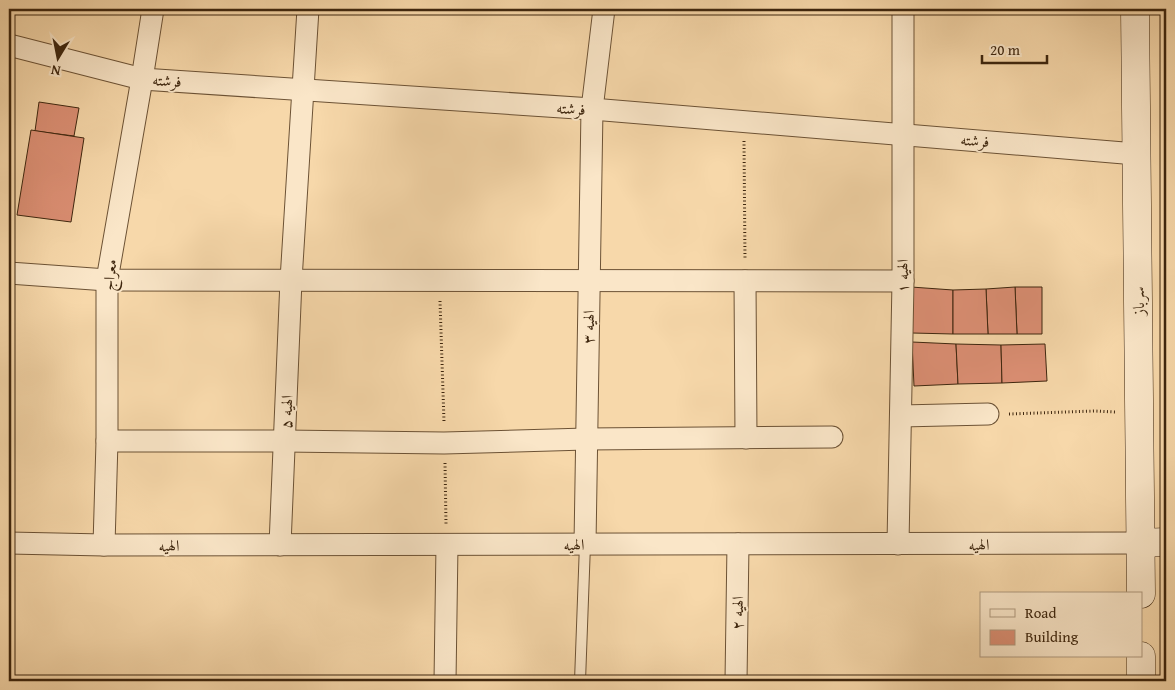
<svg xmlns="http://www.w3.org/2000/svg" width="1175" height="690" font-family="'Gentium Book Plus',Amiri,serif">
<style>
.building{fill:#dc8f74;stroke:#3e260e}
.lines{fill:none;stroke-linecap:round;stroke-linejoin:round}
.lane-casing{stroke:#6c5235;stroke-width:12}
.street-casing{stroke:#6c5235;stroke-width:23}
.secondary-casing{stroke:#3e260e;stroke-width:29}
.path{stroke:#3e260e;stroke-width:3;stroke-dasharray:1 2.5;stroke-linecap:butt}
.lane{stroke:#fae6c8;stroke-width:10}
.street{stroke:#fae6c8;stroke-width:21}
.secondary{stroke:#fae6c8;stroke-width:28}
.labels{text-anchor:middle;dominant-baseline:central;stroke-width:4;stroke-linejoin:round;paint-order:stroke}
.street-label{font-size:16px;fill:#3e260e;stroke:#fae6c8}
</style>
<rect width="100%" height="100%" fill="#f7d8aa"/>
<filter id="stains"><feTurbulence type="fractalNoise" baseFrequency=".004" numOctaves="4"/><feColorMatrix values="0 0 0 0 .2 0 0 0 0 .09 0 0 0 0 .02 0 0 0 .5 -.17"/></filter>
<radialGradient id="worn" r=".72"><stop offset=".6" stop-color="#630" stop-opacity="0"/><stop offset="1" stop-color="#630" stop-opacity=".3"/></radialGradient>
<g class="building">
<path d="M39 102 79 108 74 136 35 131Z"/>
<path d="M31 130 84 138 71 222 17 215Z"/>
<path d="M911 287 953 290V334L912 333Z"/>
<path d="M1015 287H1042V334H1017Z"/>
<path d="M1015 287 1017 334H988L986 289Z"/>
<path d="M986 289 988 334H953V290Z"/>
<path d="M912 342 956 344 958 384 914 386Z"/>
<path d="M956 344 1001 345 1002 383 958 384Z"/>
<path d="M1045 344 1047 381 1002 383 1001 345Z"/>
</g>
<g class="lines">
<defs>
<path id="lane" d="M580 681 585 544"/>
<g id="street">
<path d="M9 45 142 79 592 109 1136 154"/>
<path d="M9 273 107 280 903 281"/>
<path d="M745 281 746 438"/>
<path d="M901 416 988 414"/>
<path d="M107 441H284L444 443 586 439 832 437"/>
<path d="M9 543 104 545 1140 543"/>
<path d="M585 544 592 109 604 9"/>
<path d="M898 544 903 281V9"/>
<path d="M104 545 107 441V280L142 79 153 9"/>
<path d="M280 545 291 280 308 9"/>
<path d="M445 681 447 545"/>
<path d="M736 681 738 544"/>
</g>
<g id="secondary">
<path d="M1135 9 1141 594"/>
<path d="M1140 543 1166 542"/>
<path d="M1141 656V681"/>
</g>
</defs>
<use href="#lane" class="lane-casing"/>
<use href="#street" class="street-casing"/>
<use href="#secondary" class="secondary-casing"/>
<g class="path">
<path d="M744 141 745 260"/>
<path d="M440 301 444 422"/>
<path d="M1009 414 1094 411 1115 412"/>
<path d="M445 463 446 524"/>
</g>
<use href="#lane" class="lane"/>
<use href="#street" class="street"/>
<use href="#secondary" class="secondary"/>
</g>
<g class="labels">
<g class="street-label">
<text transform="translate(167 80) rotate(4)">فرشته</text>
<text transform="translate(571 108) rotate(4)">فرشته</text>
<text transform="translate(975 140) rotate(5)">فرشته</text>
<text transform="translate(109 275) rotate(-84)">معراج</text>
<text transform="translate(902 276) rotate(-90)">الهیه ۱</text>
<text transform="translate(1138 301) rotate(-91)">سرباز</text>
<text transform="translate(588 327) rotate(-89)">الهیه ۳</text>
<text transform="translate(286 412) rotate(-88)">الهیه ۵</text>
<text x="574" y="544">الهیه</text>
<text x="979" y="544">الهیه</text>
<text x="169" y="545">الهیه</text>
<text transform="translate(737 613) rotate(-89)">الهیه ۲</text>
</g>
</g>
<rect width="1175" height="690" fill="none" stroke="#f7d8aa" stroke-width="30"/>
<rect x="10" y="10" width="1155" height="670" fill="none" stroke="#3e260e" stroke-width="2.5"/>
<rect x="15" y="15" width="1145" height="660" fill="none" stroke="#3e260e"/>
<rect x="980" y="592" width="162" height="65" fill="#fae6c8" stroke="#af997e"/>
<rect x="990" y="609" width="25" height="8" fill="#fae6c8" stroke="#af997e"/>
<text x="1025" y="618" font-size="15" fill="#3e260e">Road</text>
<rect x="990" y="630" width="25" height="15" fill="#dc8f74" stroke="#af997e"/>
<text x="1025" y="642" font-size="15" fill="#3e260e">Building</text>
<g transform="translate(58 58) rotate(190)" stroke="#fae6c8" stroke-width="4" paint-order="stroke">
<path d="M0-4L9 19L0 12L-9 19Z" fill="#3e260e"/>
<text y="-8" font-size="14" font-weight="bold" text-anchor="middle" fill="#3e260e">N</text>
</g>
<path d="M982 55v8h65v-8" fill="none" stroke="#3e260e" stroke-width="2.5"/>
<text x="990" y="55" font-size="15" fill="#3e260e" stroke="#fae6c8" stroke-width="4" paint-order="stroke">20 m</text>
<rect width="100%" height="100%" filter="url(#stains)"/>
<rect width="100%" height="100%" fill="url(#worn)"/>
</svg>
